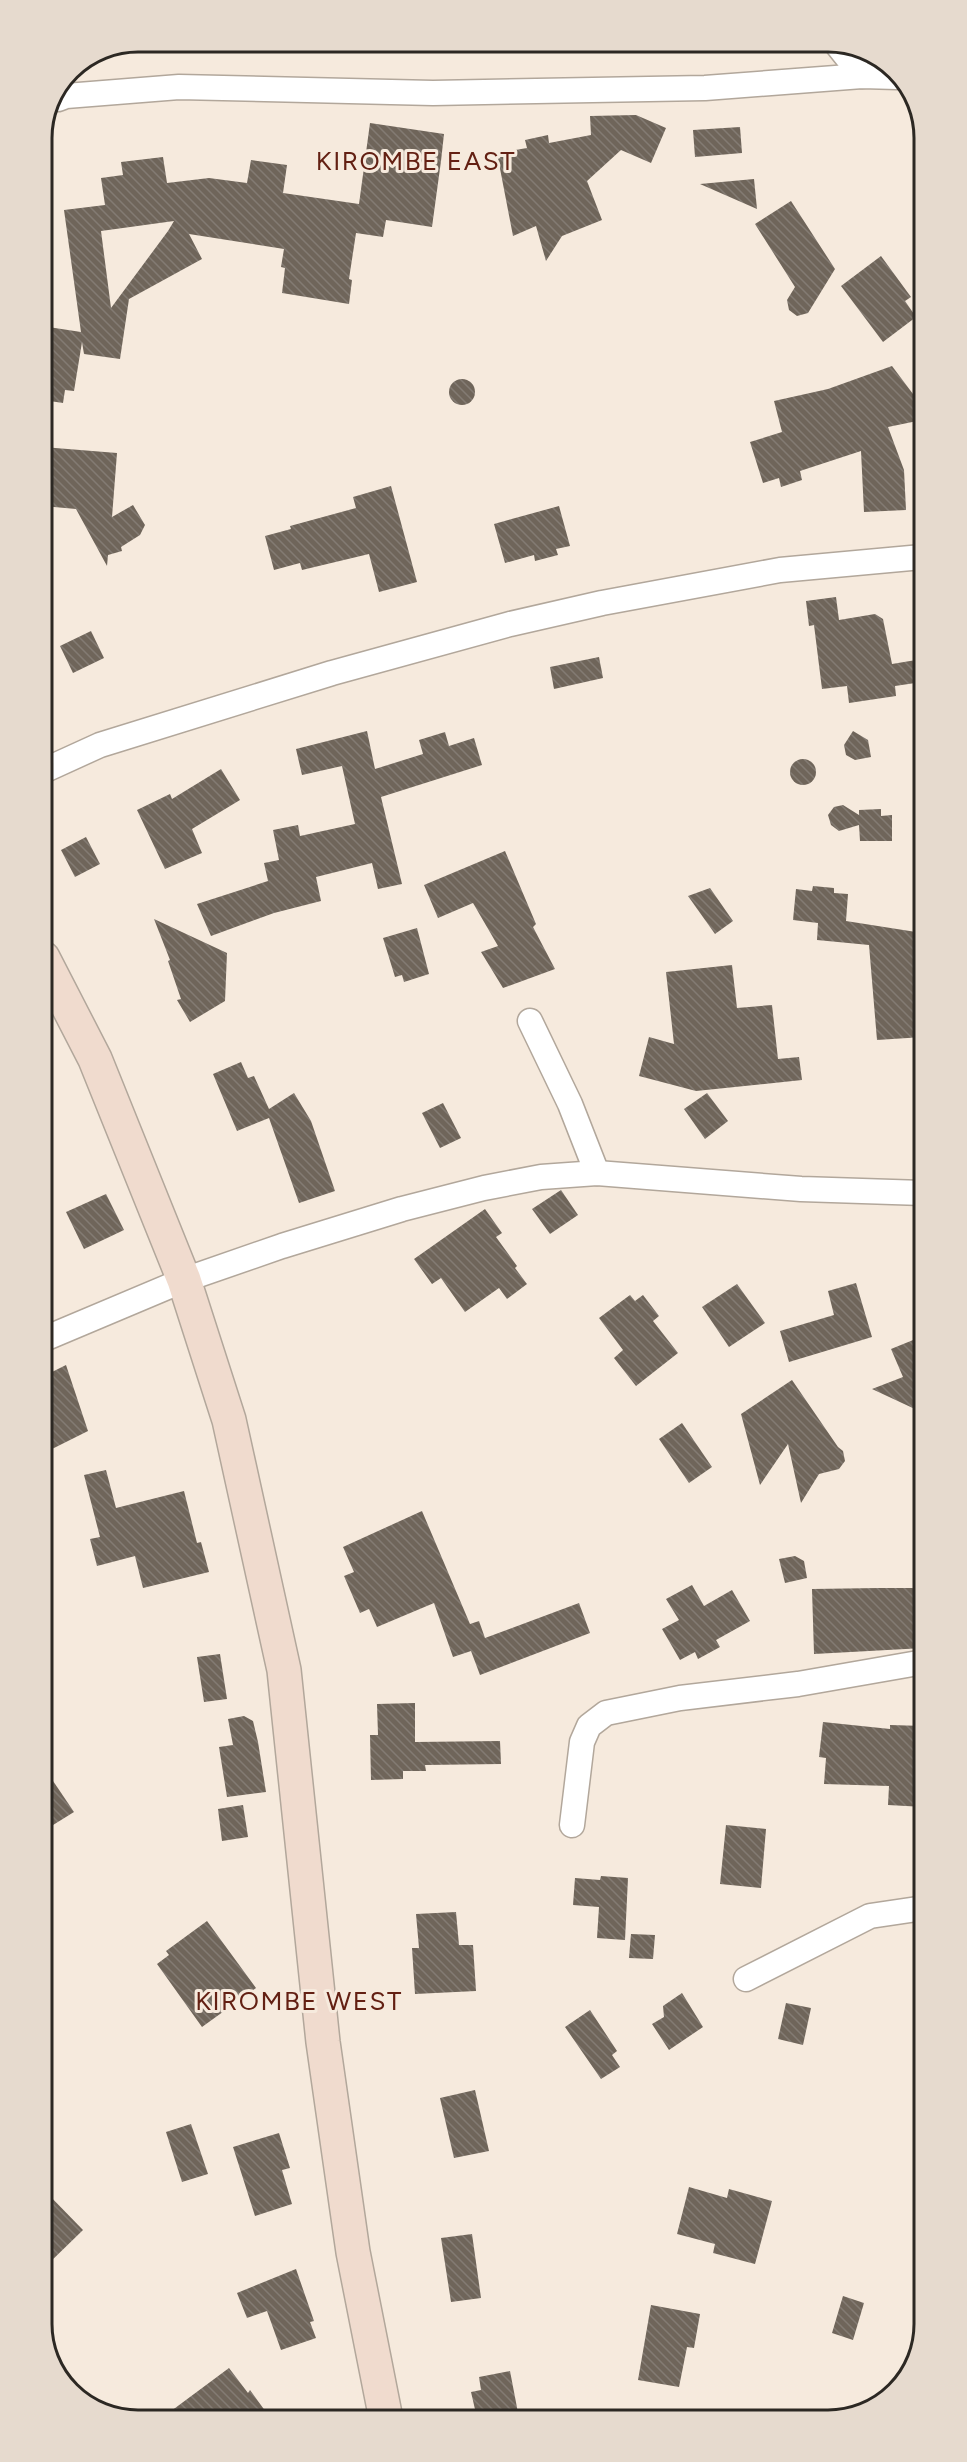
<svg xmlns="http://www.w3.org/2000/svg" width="967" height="2462" font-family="Figtree,sans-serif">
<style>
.building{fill:url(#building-back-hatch);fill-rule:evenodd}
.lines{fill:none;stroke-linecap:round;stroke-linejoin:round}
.street-casing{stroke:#b2a79b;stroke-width:27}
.secondary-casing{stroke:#b2a79b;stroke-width:36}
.street{stroke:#fff;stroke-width:24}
.secondary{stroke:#f0dbce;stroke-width:33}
.labels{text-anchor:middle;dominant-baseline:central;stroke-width:6;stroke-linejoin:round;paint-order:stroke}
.quarter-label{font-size:26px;letter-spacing:1.5px;fill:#632013;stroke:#f6eadd}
.rim{fill:none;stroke:#2c2823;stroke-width:3}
</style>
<defs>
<pattern id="building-back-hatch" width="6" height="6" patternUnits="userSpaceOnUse" patternTransform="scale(1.5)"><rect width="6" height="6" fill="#6f655a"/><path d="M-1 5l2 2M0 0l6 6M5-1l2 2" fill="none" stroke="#837b73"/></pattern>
</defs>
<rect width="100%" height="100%" fill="#f6eadd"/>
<g class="building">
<path d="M636 115 666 128 651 163 621 150 587 181 602 220 562 236 546 261 536 226 513 236 497 153 527 148 525 140 548 135 549 143 591 135 590 116Z"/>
<path d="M370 123 444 134 441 161 432 227 386 220 383 237 356 233 349 279 352 280 349 304 282 293 285 268 281 267 284 249 189 234 202 259 129 299 120 359 84 354 82 342 74 391 65 390 63 403 43 400 42 326 81 332 64 210 105 205 101 178 123 175 121 162 163 157 167 183 209 178 247 183 251 160 287 165 283 193 359 204ZM174 221 168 231 111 308 101 231Z"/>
<path d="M740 127 742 153 695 157 693 130Z"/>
<path d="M754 179 757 209 700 184Z"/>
<path d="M791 201 835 269 808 313 797 316 789 310 787 300 795 287 755 224Z"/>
<path d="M881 256 911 297 905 301 916 317 883 342 841 286Z"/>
<path d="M892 366 922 406V420L888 427 904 470 906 510 864 512 861 451 800 471 802 480 781 487 779 478 763 483 750 442 782 432 774 401 828 389Z"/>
<circle cx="462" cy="392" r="13"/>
<path d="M43 447 117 453 112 517 133 505 145 525 140 535 121 547 122 551 108 555 107 566 76 509 43 506Z"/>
<path d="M391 486 417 582 379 592 369 554 302 570 300 563 274 570 265 536 291 529 290 526 356 508 353 497Z"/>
<path d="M559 506 570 546 556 549 558 555 535 561 534 555 505 563 494 524Z"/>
<path d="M836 597 839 620 875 614 883 619 892 664 922 659V682L895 686 896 696 849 703 847 686 822 689 814 625 809 626 806 601Z"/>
<path d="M91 631 104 658 73 673 60 646Z"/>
<path d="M599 657 603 678 554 689 550 667Z"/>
<path d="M367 731 375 769 423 754 419 740 445 732 449 746 474 738 482 765 381 797 402 884 378 889 372 863 316 877 321 901 274 913 211 936 197 904 268 881 264 863 279 860 273 830 298 825 300 836 355 824 342 766 302 775 296 749Z"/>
<path d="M853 731 868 740 871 757 855 760 846 755 844 745Z"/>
<circle cx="803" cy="772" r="13"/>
<path d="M221 769 240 800 192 829 202 853 165 869 137 810 170 794 172 799Z"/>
<path d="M843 805 859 815V810L881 809V816L892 815V841H860L859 825 839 831 831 825 828 815 834 807Z"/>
<path d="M86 837 100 864 75 877 61 850Z"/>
<path d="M505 851 536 924 533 927 555 969 503 988 481 952 498 946 473 903 438 918 424 885Z"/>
<path d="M813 886 834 888V893L848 894 846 921 916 932 923 1037 877 1040 869 945 817 940 818 923 793 920 796 889 812 891Z"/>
<path d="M710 888 733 921 715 934 688 896Z"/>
<path d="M154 919 227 953 225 1001 190 1022 177 1000 181 999 168 961 170 960Z"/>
<path d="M417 928 429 974 404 982 402 975 395 977 383 938Z"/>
<path d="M732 965 737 1008 772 1005 778 1059 799 1057 802 1080 696 1091 639 1076 649 1037 674 1044 666 972Z"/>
<path d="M241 1062 248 1078 254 1076 269 1109 294 1093 311 1121 335 1191 299 1203 269 1118 237 1131 213 1074Z"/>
<path d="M707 1093 728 1121 705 1139 684 1109Z"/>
<path d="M443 1103 461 1138 440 1148 422 1113Z"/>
<path d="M561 1190 578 1215 550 1234 532 1209Z"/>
<path d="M106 1194 124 1230 84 1249 66 1212Z"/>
<path d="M485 1209 502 1233 496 1237 517 1266 515 1268 527 1284 507 1299 499 1288 465 1312 441 1278 432 1284 414 1259Z"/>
<path d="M856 1283 872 1337 789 1362 780 1331 834 1315 828 1291Z"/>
<path d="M737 1284 765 1323 729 1347 702 1307Z"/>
<path d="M630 1295 635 1301 643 1295 659 1316 653 1321 678 1353 636 1386 614 1358 623 1350 599 1318Z"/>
<path d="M923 1336 924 1425H923L917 1410 872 1389 903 1377 891 1349Z"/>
<path d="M66 1365 88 1431 44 1453V1376Z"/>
<path d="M792 1380 838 1447 843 1451 845 1461 839 1469 819 1474 801 1503 788 1444 760 1485 741 1414Z"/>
<path d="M682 1423 712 1467 689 1483 659 1439Z"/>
<path d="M106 1470 116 1508 184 1491 197 1543 201 1542 209 1572 143 1588 135 1556 97 1566 90 1539 100 1537 84 1475Z"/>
<path d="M422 1511 470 1624 479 1621 485 1638 579 1603 590 1633 480 1675 471 1651 453 1657 434 1603 377 1627 369 1609 360 1613 344 1576 354 1572 343 1547Z"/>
<path d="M795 1556 804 1561 807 1578 785 1583 779 1559Z"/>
<path d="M692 1585 704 1606 732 1590 750 1621 716 1640 720 1647 698 1659 695 1652 680 1660 662 1629 679 1620 666 1599Z"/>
<path d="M879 1588H924V1648L814 1654 812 1589Z"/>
<path d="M220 1654 227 1699 204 1702 197 1657Z"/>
<path d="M415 1703V1742L500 1741 501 1764 425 1765 426 1771H403V1779L371 1780 370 1735H378L377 1704Z"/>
<path d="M244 1716 253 1721 258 1742 266 1792 227 1797 219 1747 233 1745 228 1719Z"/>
<path d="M823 1722 890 1729V1725L924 1726V1807L888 1805 889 1786 824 1784 826 1758 819 1757Z"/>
<path d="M45 1769 74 1812 45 1830Z"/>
<path d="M243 1805 248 1837 222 1841 218 1809Z"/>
<path d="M726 1825 766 1829 761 1888 720 1884Z"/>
<path d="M601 1876 628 1878 625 1940 597 1938 599 1907 573 1905 575 1878 600 1880Z"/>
<path d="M456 1912 459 1945H473L476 1991 415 1994 412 1948H419L416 1914Z"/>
<path d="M207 1921 256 1988 202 2027 157 1964 169 1955 166 1951Z"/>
<path d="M631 1934 655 1935 653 1959 629 1958Z"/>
<path d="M682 1993 703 2027 669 2050 652 2024 664 2017 663 2006Z"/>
<path d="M786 2003 811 2008 803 2045 778 2039Z"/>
<path d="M590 2010 617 2051 612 2055 620 2067 601 2079 565 2027Z"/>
<path d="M475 2090 489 2151 454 2158 440 2098Z"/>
<path d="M191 2124 208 2174 182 2182 166 2132Z"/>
<path d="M279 2133 290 2168 282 2170 292 2204 255 2216 233 2147Z"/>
<path d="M689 2187 727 2198 729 2189 772 2201 755 2264 713 2253 715 2244 677 2234Z"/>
<path d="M45 2191 83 2230 45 2267Z"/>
<path d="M472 2234 481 2298 451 2302 441 2238Z"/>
<path d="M296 2269 314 2321 310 2322 316 2338 281 2350 267 2311 247 2318 237 2293Z"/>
<path d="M843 2296 864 2303 853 2340 832 2333Z"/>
<path d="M651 2305 700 2314 694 2348 687 2347 679 2387 638 2380Z"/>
<path d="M229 2368 248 2393 250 2390 271 2419 159 2420Z"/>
<path d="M510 2371 519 2418H477L471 2392 481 2390 479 2377Z"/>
</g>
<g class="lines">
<defs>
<g id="street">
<path d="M835 42 862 76"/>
<path d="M58 99 66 96 179 87 433 93 705 88 862 76 897 77"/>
<path d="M43 771 100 745 332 673 510 624 602 603 780 570 922 557"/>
<path d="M530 1021 570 1104 597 1173"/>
<path d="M44 1339 184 1280 282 1246 402 1209 484 1188 541 1177 597 1173 801 1189 923 1193"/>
<path d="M572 1825 582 1742 589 1726 606 1713 680 1698 798 1684 924 1662"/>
<path d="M746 1979 870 1916 924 1908"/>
</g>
<path id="secondary" d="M43 958 95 1059 184 1280 229 1420 284 1670 323 2042 353 2252 386 2419"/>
</defs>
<use href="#street" class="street-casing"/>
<use href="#secondary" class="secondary-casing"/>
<use href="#street" class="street"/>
<use href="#secondary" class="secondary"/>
</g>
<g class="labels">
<g class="quarter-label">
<text x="416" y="161">KIROMBE EAST</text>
<text x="299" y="2001">KIROMBE WEST</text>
</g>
</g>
<path d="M0 0H967V2462H0ZM138 52H828A86 86 0 0 1 914 138V2324A86 86 0 0 1 828 2410H138A86 86 0 0 1 52 2324V138A86 86 0 0 1 138 52Z" fill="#e6dace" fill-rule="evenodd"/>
<path class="rim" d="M138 52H828A86 86 0 0 1 914 138V2324A86 86 0 0 1 828 2410H138A86 86 0 0 1 52 2324V138A86 86 0 0 1 138 52Z"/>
</svg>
